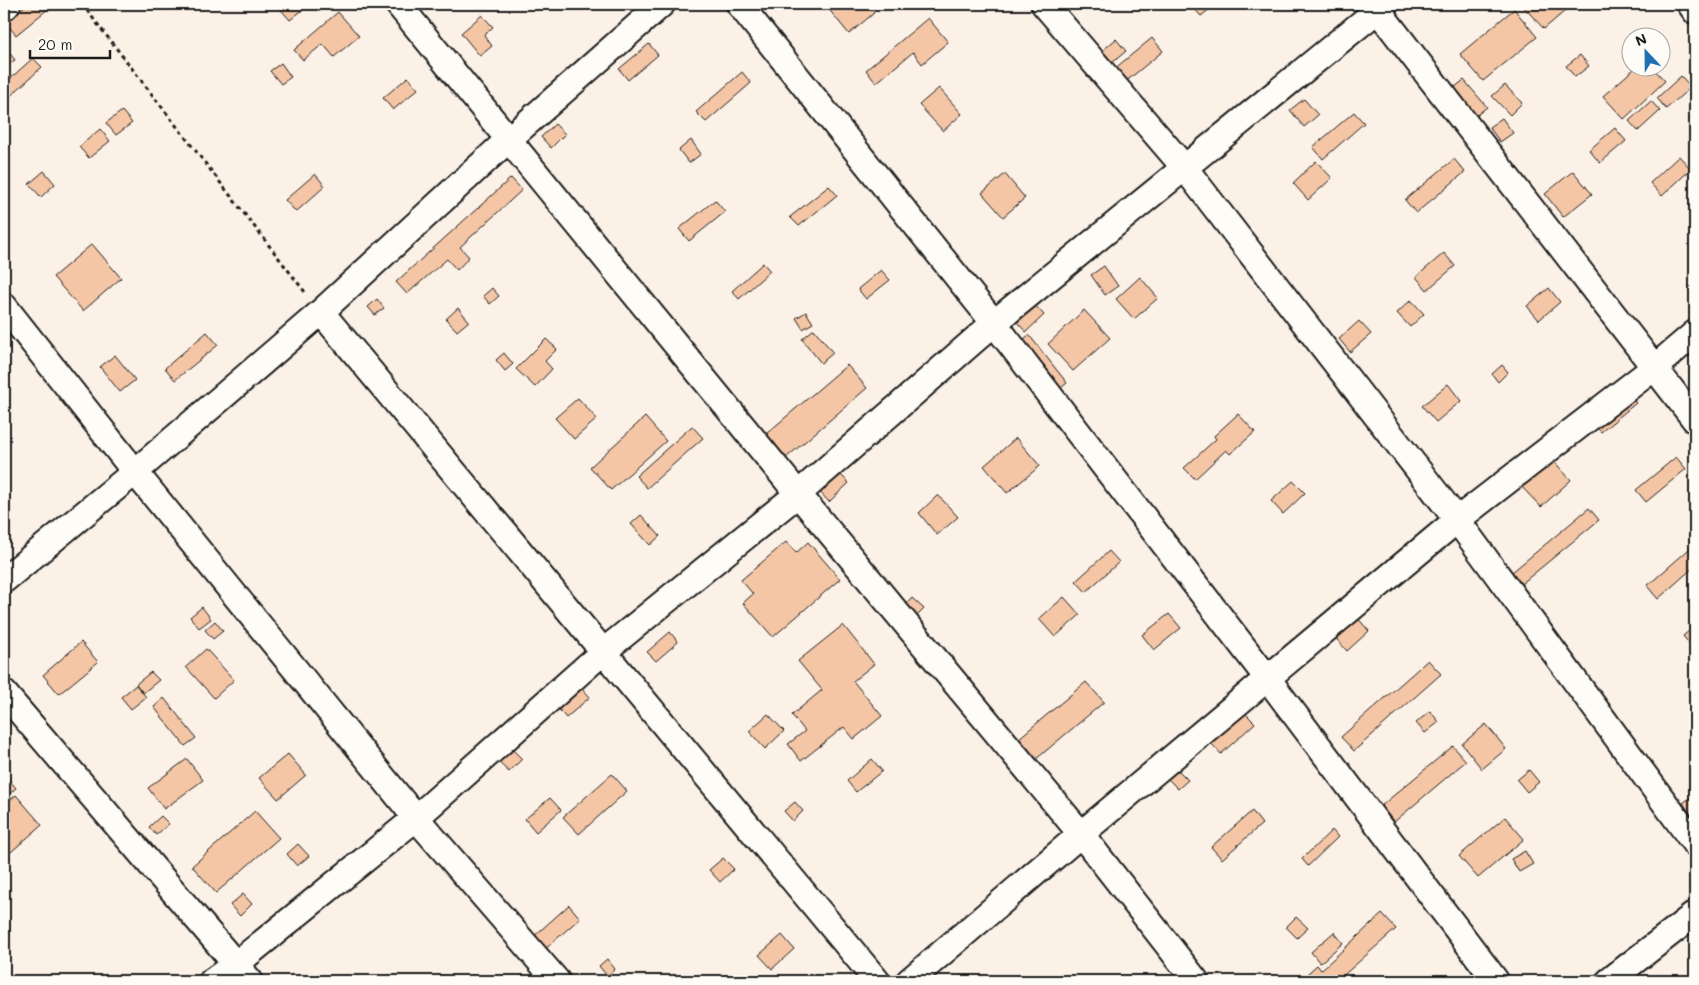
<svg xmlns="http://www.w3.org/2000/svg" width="1699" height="985" font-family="Mali,sans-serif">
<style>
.building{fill:#f5c6a5;stroke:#1c1c1c}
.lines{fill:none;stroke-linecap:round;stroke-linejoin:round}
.street-casing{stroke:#1c1c1c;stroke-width:29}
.secondary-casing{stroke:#1c1c1c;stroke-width:31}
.path{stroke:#1c1c1c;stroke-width:3;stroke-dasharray:4 4;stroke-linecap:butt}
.street{stroke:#fdfcf7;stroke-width:25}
.secondary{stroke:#fdfcf7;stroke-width:28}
</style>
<rect width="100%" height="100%" fill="#fbf1e7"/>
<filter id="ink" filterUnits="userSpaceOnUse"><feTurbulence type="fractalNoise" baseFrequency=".02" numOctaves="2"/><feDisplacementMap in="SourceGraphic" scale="10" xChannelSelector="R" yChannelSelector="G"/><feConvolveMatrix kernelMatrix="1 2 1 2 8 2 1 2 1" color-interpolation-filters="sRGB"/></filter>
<g filter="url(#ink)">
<g class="building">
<path d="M27 4H54L16 35 5 22Z"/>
<path d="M276 4H310L290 20Z"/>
<path d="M831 4H866L874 13 849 34 827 7Z"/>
<path d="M1190 4H1216L1201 16Z"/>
<path d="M1521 4H1573L1544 29Z"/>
<path d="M1514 9 1537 37 1483 81 1460 54Z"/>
<path d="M338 12 359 36 334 57 323 44 303 60 294 50Z"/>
<path d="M482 15 493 27 484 35 492 46 480 56 461 33Z"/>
<path d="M928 18 948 42 922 64 913 52 876 83 866 70Z"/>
<path d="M1152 38 1163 51 1124 83 1113 70Z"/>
<path d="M1116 39 1126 51 1112 63 1102 51Z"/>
<path d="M649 44 658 55 628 80 619 69Z"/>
<path d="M4 46 15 60 4 68Z"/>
<path d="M1580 55 1589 66 1575 77 1566 66Z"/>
<path d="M33 58 42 67 4 102V84Z"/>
<path d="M281 63 291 77 281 84 270 71Z"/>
<path d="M1635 68H1653L1665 81 1624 119 1603 96Z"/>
<path d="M742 72 751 83 706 122 696 112Z"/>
<path d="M1681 76 1691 87 1666 109 1657 98Z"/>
<path d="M408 77 418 89 393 110 383 98Z"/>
<path d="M1464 80 1487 107 1473 118 1450 91Z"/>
<path d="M1505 85 1522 103 1510 115 1492 96Z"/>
<path d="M939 88 962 114 943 131 919 105Z"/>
<path d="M1304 99 1318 115 1304 127 1290 110Z"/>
<path d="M1651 101 1660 111 1638 131 1629 121Z"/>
<path d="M122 111 132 123 116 135 106 123Z"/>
<path d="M1354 112 1364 123 1323 159 1313 147Z"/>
<path d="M1502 118 1513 133 1500 142 1489 127Z"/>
<path d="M555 124 565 134 551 148 541 137Z"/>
<path d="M1615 128 1626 141 1600 163 1589 150Z"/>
<path d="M100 129 110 141 89 158 79 147Z"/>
<path d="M691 140 701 154 689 163 679 150Z"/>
<path d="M1679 156 1691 169 1662 196 1650 183Z"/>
<path d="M1454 159 1465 172 1416 213 1405 200Z"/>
<path d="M1316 161 1332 178 1308 200 1293 183Z"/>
<path d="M44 171 55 184 41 197 29 184Z"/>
<path d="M1573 171 1592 194 1563 217 1545 194Z"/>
<path d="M315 174 325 186 296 212 285 200Z"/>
<path d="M1005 174 1025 198 1003 217 982 193Z"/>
<path d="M511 178 522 190 460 247 469 257 457 270 447 259 407 294 396 282Z"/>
<path d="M829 186 837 195 799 226 790 217Z"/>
<path d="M715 200 725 212 689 241 679 229Z"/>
<path d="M92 244 121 278 83 311 53 277Z"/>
<path d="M1444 253 1455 266 1427 290 1416 277Z"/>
<path d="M763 263 770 271 739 299 732 291Z"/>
<path d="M1104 266 1118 286 1105 295 1091 275Z"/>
<path d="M881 270 890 280 866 299 858 289Z"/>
<path d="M1140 277 1158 298 1134 319 1116 299Z"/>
<path d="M492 288 499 296 490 304 483 296Z"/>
<path d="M1549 288 1560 302 1539 320 1527 306Z"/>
<path d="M377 299 384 308 375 315 368 307Z"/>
<path d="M1411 300 1424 314 1410 327 1397 313Z"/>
<path d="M1033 303 1044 315 1026 332 1015 320Z"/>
<path d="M458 308 469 321 457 331 446 319Z"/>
<path d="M1084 310 1110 338 1073 371 1048 344Z"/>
<path d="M806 312 813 323 803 329 796 318Z"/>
<path d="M1359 321 1371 334 1350 352 1339 339Z"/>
<path d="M814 329 833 353 821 363 802 339Z"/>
<path d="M207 332 218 345 175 380 165 368Z"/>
<path d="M1029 335 1067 383 1052 395 1013 347Z"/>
<path d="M546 339 557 349 545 361 552 369 535 387 516 369Z"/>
<path d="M504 353 513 364 505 371 496 360Z"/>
<path d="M115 355 135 380 120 392 100 367Z"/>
<path d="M847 365 867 388 786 458 766 434Z"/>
<path d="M1502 365 1508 372 1498 382 1492 374Z"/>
<path d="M1448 384 1461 401 1436 422 1422 406Z"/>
<path d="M1625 391 1636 403 1601 432 1590 420Z"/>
<path d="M578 398 597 419 574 439 555 418Z"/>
<path d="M1238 414 1255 432 1230 454 1226 450 1195 479 1184 468 1216 439 1214 436Z"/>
<path d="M645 417 666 441 611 490 590 467Z"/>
<path d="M692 426 703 438 647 488 636 476Z"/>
<path d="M1016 438 1040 466 1007 493 984 466Z"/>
<path d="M1548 455 1571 480 1541 507 1518 483Z"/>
<path d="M1676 457 1686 469 1646 502 1636 490Z"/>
<path d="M837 471 849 483 829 502 817 489Z"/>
<path d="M1293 481 1305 493 1283 514 1271 501Z"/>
<path d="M938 495 958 517 937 535 919 513Z"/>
<path d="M1589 508 1599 520 1520 585 1511 573Z"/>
<path d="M641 515 660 536 650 545 631 524Z"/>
<path d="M786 542 796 553 808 542 840 579 773 637 743 603 753 594 741 580Z"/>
<path d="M1695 544V566L1658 599 1647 586Z"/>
<path d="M1109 551 1119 562 1086 592 1076 581Z"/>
<path d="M1064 597 1080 615 1055 637 1039 619Z"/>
<path d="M912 598 924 609 915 618 904 607Z"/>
<path d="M202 607 211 619 199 628 190 617Z"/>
<path d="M1169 614 1181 628 1154 650 1142 635Z"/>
<path d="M1355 615 1369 631 1347 651 1333 635Z"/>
<path d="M215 621 223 631 213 639 205 630Z"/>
<path d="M843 625 874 664 853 681 882 716 854 739 844 727 801 761 788 744 805 731 792 715 822 690 798 661Z"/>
<path d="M1695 626V644L1692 647 1683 636Z"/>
<path d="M670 632 678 642 656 661 647 652Z"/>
<path d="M81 642 98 662 59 694 43 675Z"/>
<path d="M206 649 234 680 214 698 186 667Z"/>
<path d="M1428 660 1441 674 1354 751 1341 737Z"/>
<path d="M151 672 159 680 143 693 136 684Z"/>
<path d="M1086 682 1104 702 1035 760 1018 739Z"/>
<path d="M136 685 146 697 131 709 121 697Z"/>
<path d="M580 686 590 697 566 718 557 707Z"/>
<path d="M164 698 196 738 185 746 154 707Z"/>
<path d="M1243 711 1255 723 1221 754 1210 742Z"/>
<path d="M1430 711 1439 722 1425 733 1416 723Z"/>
<path d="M768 714 784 731 765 749 749 731Z"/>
<path d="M1486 724 1506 749 1482 769 1462 744Z"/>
<path d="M509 746 522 759 509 772 495 759Z"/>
<path d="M1453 746 1466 761 1394 822 1381 806Z"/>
<path d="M288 754 306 775 278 799 259 778Z"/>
<path d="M187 759 203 780 164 809 148 788Z"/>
<path d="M872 759 882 771 856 792 847 781Z"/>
<path d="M1175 767 1188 780 1178 789 1166 777Z"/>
<path d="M1529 770 1539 782 1527 792 1517 780Z"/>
<path d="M4 774 16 788 4 799Z"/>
<path d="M612 774 627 791 579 834 563 817Z"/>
<path d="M1695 794V813L1691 815 1683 803Z"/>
<path d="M16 795 42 825 4 858V805Z"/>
<path d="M550 798 561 810 536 832 525 819Z"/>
<path d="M795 802 803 811 793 821 784 811Z"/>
<path d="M255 811 279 838 216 893 192 866Z"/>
<path d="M1252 811 1262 824 1222 859 1211 847Z"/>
<path d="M161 816 169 824 156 835 149 827Z"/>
<path d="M1505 817 1524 839 1478 878 1459 856Z"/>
<path d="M1332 830 1338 837 1308 866 1302 859Z"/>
<path d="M298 844 309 856 297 866 287 854Z"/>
<path d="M1525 851 1533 864 1519 872 1511 859Z"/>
<path d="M723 858 734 869 720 882 709 870Z"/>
<path d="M243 894 252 904 240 916 230 905Z"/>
<path d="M569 905 580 918 543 951 532 938Z"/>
<path d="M1382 914 1396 929 1337 981 1330 975 1323 981H1299L1317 965 1321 970Z"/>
<path d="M1296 917 1308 928 1297 938 1286 927Z"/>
<path d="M1334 932 1343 943 1320 963 1311 952Z"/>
<path d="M782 935 794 949 772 969 759 955Z"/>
<path d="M607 959 615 969 607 976 599 966Z"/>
</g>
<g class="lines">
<defs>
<g id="street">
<path d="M398 4 798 494 1081 834 1196 981"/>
<path d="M739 4 994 323 1268 679 1496 981"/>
<path d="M1044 4 1184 167 1457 520 1695 844"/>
<path d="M1373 4 1695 420"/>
<path d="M1690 4 1695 11"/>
<path d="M4 306 135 472 416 818 557 981"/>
<path d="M321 312 877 981"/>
<path d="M4 580 135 472 321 312 509 139 662 4"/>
<path d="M4 693 250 981"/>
<path d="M212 981 236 964 416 818 604 651 798 494 994 323 1385 4"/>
<path d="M909 981 1081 834 1457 520 1655 367 1695 333"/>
<path d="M1609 981 1695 914"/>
</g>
<path id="secondary" d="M4 6 6 4"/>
</defs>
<use href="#street" class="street-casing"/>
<use href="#secondary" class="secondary-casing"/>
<path class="path" d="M82 4 305 292"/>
<use href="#street" class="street"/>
<use href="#secondary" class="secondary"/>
</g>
</g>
<rect width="1699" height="985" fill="none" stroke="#fdfcf7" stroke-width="20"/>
<rect x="10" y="10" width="1679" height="965" fill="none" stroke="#1c1c1c" stroke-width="2" filter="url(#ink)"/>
<g transform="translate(1646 52) rotate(338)"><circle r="24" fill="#fdfcf7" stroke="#a3a29f"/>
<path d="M0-4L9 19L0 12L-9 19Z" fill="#1f6fb2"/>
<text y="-8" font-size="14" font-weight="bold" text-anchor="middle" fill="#1c1c1c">N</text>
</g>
<path d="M30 50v8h80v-8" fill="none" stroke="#1c1c1c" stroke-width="2.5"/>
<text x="38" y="50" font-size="15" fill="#1c1c1c" stroke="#fdfcf7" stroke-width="4" paint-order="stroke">20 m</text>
</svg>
